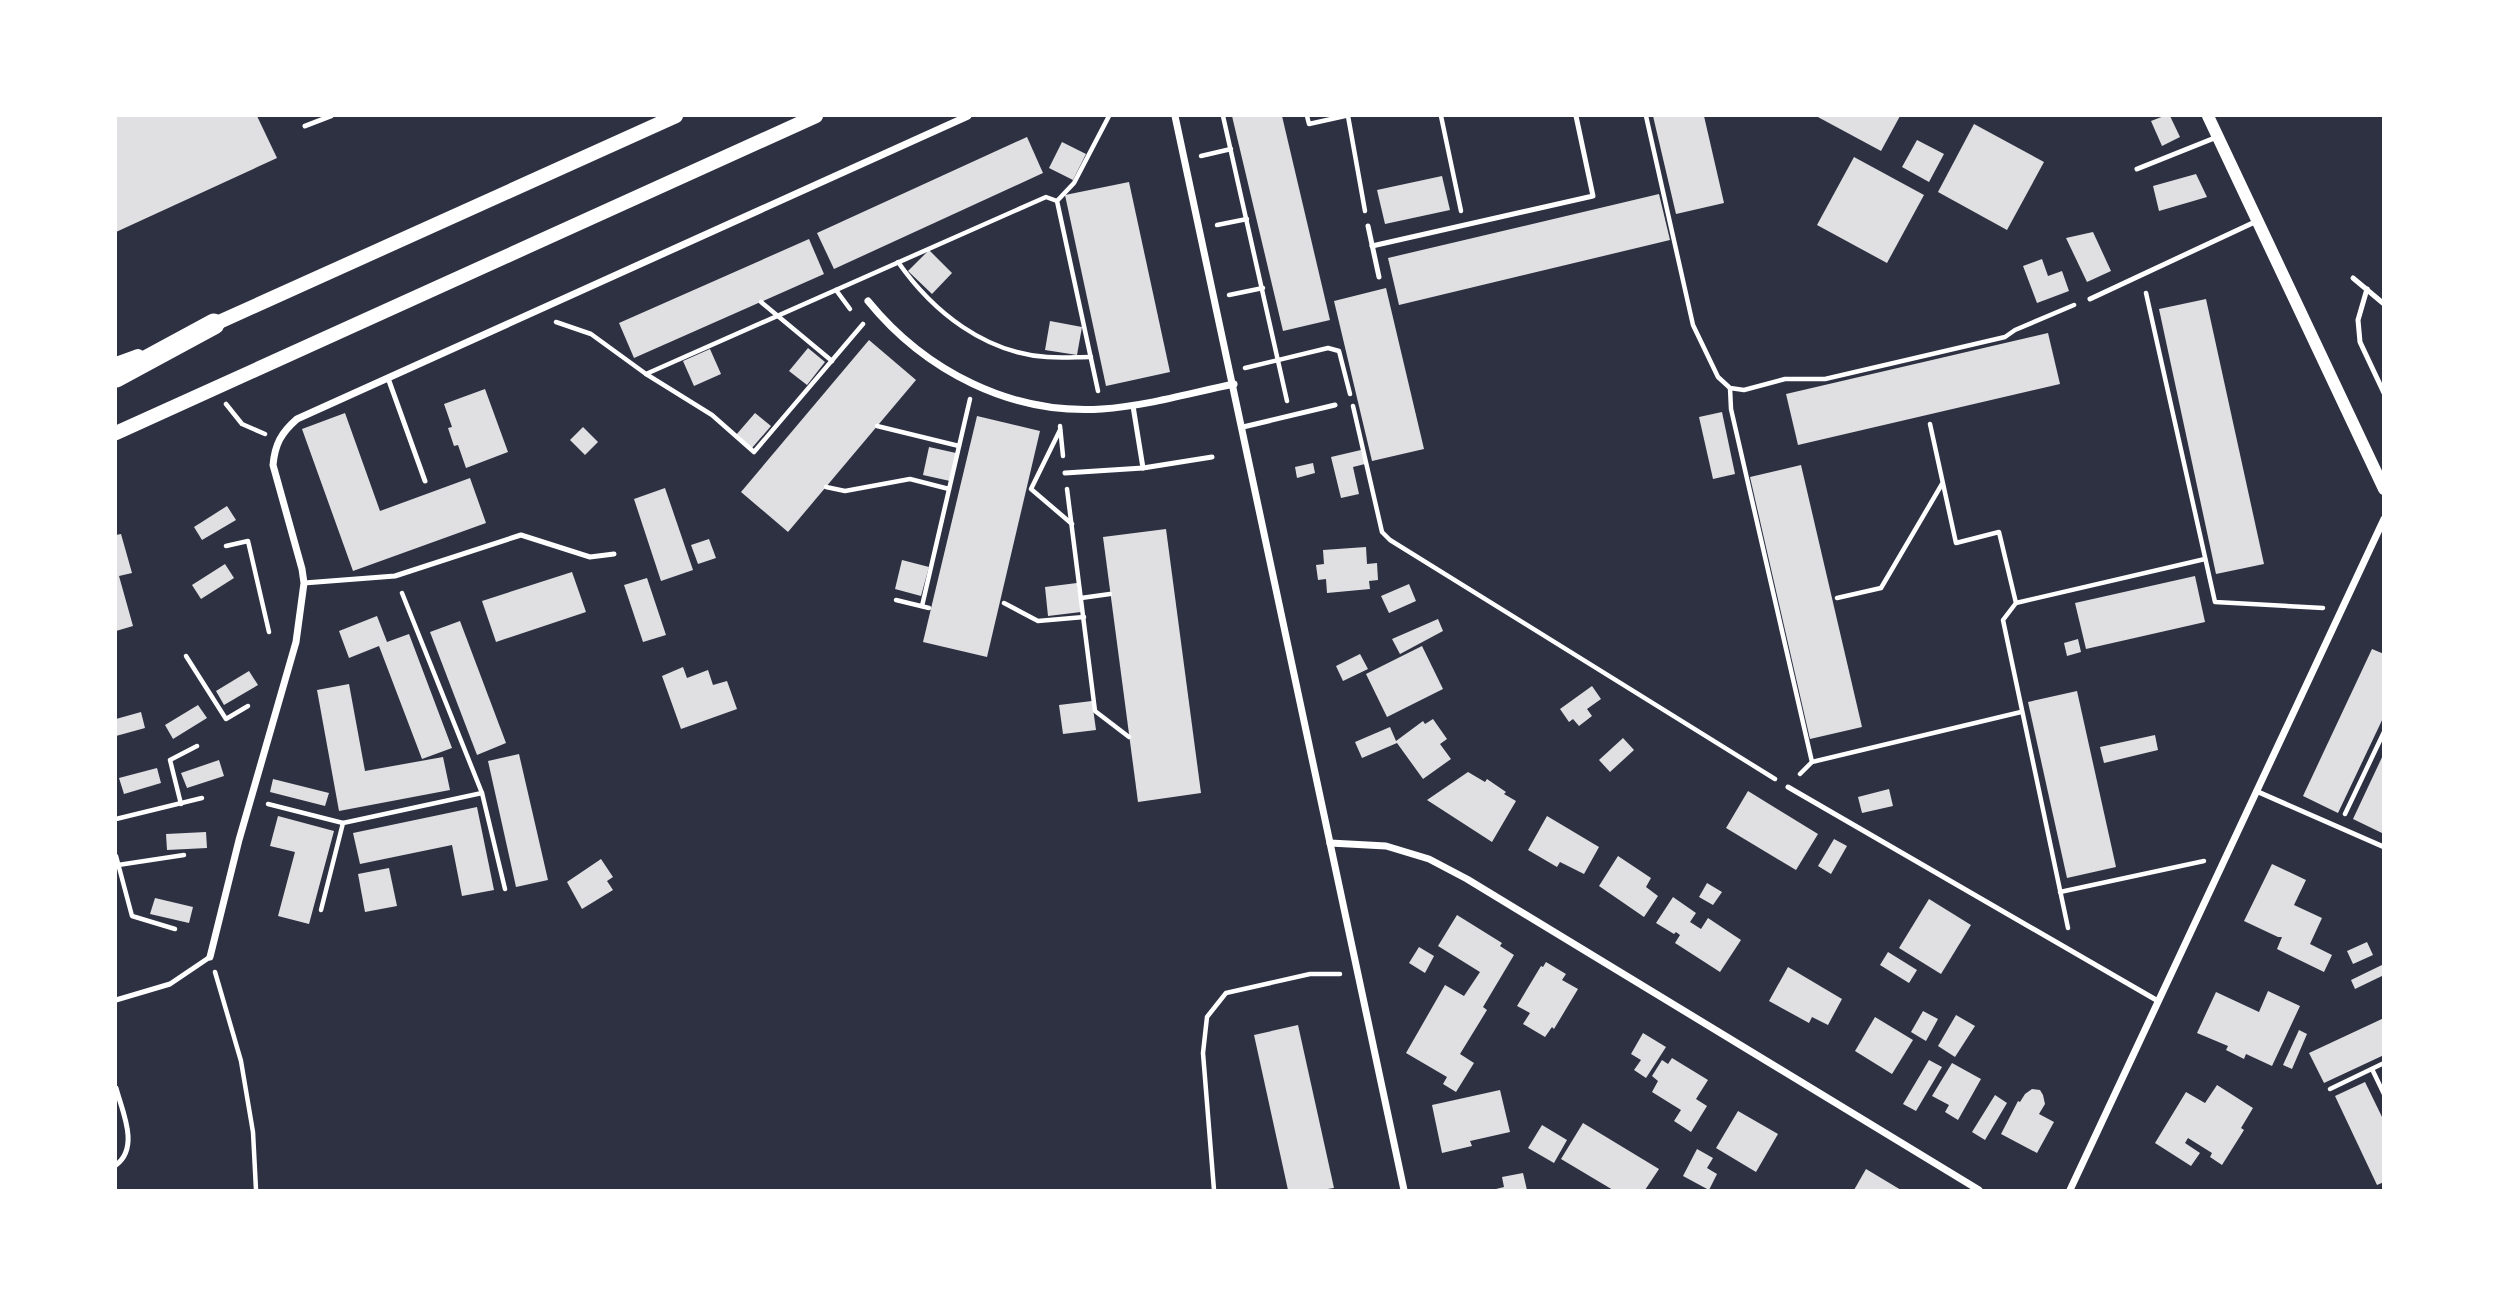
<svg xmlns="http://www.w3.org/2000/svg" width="2499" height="1306" font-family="'Sofia Sans Condensed',sans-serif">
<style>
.building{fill:#e0e0e3}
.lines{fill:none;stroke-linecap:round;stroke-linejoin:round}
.path{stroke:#fff;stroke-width:4.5}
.service{stroke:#fff;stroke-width:5}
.minor{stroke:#fff;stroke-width:7}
.tertiary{stroke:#fff;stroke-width:12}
.secondary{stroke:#fff;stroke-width:14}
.motorway{stroke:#fff;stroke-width:21}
</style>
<rect width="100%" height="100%" fill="#2d3142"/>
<g class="building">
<path d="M116 116H257L277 158 116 232Z"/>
<path d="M1232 116H1282L1330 320 1283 331Z"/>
<path d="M1653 116H1704L1724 203 1676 214Z"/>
<path d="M1816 116H1900L1881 151Z"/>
<path d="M2164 116H2170L2180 137 2162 146 2151 121Z"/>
<path d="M1974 124 2044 162 2007 230 1938 192Z"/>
<path d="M1027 137 1043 173 834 269 817 233Z"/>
<path d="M1917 140 1944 154 1929 182 1902 167Z"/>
<path d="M1062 142 1086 154 1073 180 1049 168Z"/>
<path d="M1854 157 1924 195 1887 263 1817 225Z"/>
<path d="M2196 174 2207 197 2159 211 2153 186Z"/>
<path d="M1442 176 1450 210 1385 224 1377 190Z"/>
<path d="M1129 182 1170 372 1106 386 1065 195Z"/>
<path d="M1659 194 1670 240 1399 305 1388 258Z"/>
<path d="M2093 232 2111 271 2087 282 2066 238Z"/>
<path d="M809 239 824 274 634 358 619 323Z"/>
<path d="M929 250 952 273 932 294 908 271Z"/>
<path d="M2042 259 2048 276 2062 271 2069 291 2037 303 2023 266Z"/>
<path d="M1386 288 1424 449 1372 461 1334 301Z"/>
<path d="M2206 299 2264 564 2216 574 2159 309Z"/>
<path d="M1050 321 1082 327 1077 355 1045 350Z"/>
<path d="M2048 333 2060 384 1798 445 1786 394Z"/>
<path d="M869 340 916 380 788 532 741 492Z"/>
<path d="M808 348 825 362 807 385 789 371Z"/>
<path d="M710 349 721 374 694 386 683 361Z"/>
<path d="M485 389 508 452 466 468 458 445 454 446 448 428 452 427 444 404Z"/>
<path d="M1722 412 1735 474 1713 479 1699 417Z"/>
<path d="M345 413 380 511 470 478 486 523 353 571 302 429Z"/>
<path d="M755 413 771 426 752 448 736 435Z"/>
<path d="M977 416 1040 431 987 657 923 642Z"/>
<path d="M583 427 598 442 585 455 570 440Z"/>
<path d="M929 447 956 453 950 481 923 475Z"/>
<path d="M1361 450 1365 464 1353 467 1359 494 1341 498 1331 457Z"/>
<path d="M1313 463 1315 473 1297 478 1295 467Z"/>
<path d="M1801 465 1862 727 1810 739 1750 477Z"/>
<path d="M665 488 693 570 661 581 634 499Z"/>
<path d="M227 506 236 520 202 540 194 527Z"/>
<path d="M1166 529 1201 793 1138 802 1103 537Z"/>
<path d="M121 534 132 573 119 576 133 626 116 631V535Z"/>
<path d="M709 539 716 558 698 564 691 545Z"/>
<path d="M1366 547 1367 564 1377 563 1378 580 1369 581 1370 589 1327 593 1326 579 1318 580 1316 565 1324 564 1323 550Z"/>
<path d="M902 560 929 567 921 596 895 589Z"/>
<path d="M225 564 234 578 201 599 192 585Z"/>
<path d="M572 572 586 612 496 642 482 601Z"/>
<path d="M2195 576 2205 622 2086 649 2075 603Z"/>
<path d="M647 578 666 635 643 642 624 585Z"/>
<path d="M1077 583 1081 612 1048 616 1045 587Z"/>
<path d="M1409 584 1416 601 1389 613 1381 596Z"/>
<path d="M377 616 387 642 409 634 452 748 422 759 379 646 349 658 339 631Z"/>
<path d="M1438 619 1443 631 1400 654 1392 639Z"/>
<path d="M460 621 506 743 477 755 430 632Z"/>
<path d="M2078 639 2081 652 2067 656 2064 643Z"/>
<path d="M1422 646 1443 689 1387 717 1366 674Z"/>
<path d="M2372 649 2384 654V716L2338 813 2303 796Z"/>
<path d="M1360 654 1368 669 1343 681 1336 666Z"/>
<path d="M683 667 687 678 708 670 713 685 727 681 737 709 681 729 662 676Z"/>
<path d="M249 671 258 685 224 705 216 691Z"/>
<path d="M349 684 365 771 443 757 450 790 339 811 317 690Z"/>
<path d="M1592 686 1601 699 1587 709 1592 716 1579 726 1573 719 1569 722 1560 709Z"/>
<path d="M2077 691 2116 867 2067 878 2028 702Z"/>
<path d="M1092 701 1096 730 1063 734 1059 705Z"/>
<path d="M198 705 207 718 173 739 165 725Z"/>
<path d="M141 712 145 728 116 736V719Z"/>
<path d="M1433 719 1447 739 1440 744 1451 759 1423 779 1397 743 1362 758 1355 742 1390 727 1396 741 1423 721 1425 724Z"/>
<path d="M2155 735 2158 750 2104 763 2100 747Z"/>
<path d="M1623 738 1634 750 1610 772 1599 760Z"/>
<path d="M2384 753V834L2353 819Z"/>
<path d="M519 754 548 880 516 887 488 761Z"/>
<path d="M219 760 224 776 187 788 181 773Z"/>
<path d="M157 768 161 783 124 794 119 778Z"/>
<path d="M1468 772 1485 782 1487 779 1506 792 1504 794 1516 801 1492 842 1427 800Z"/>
<path d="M273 779 329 793 325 806 270 792Z"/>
<path d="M1889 789 1893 806 1862 813 1858 797Z"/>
<path d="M1748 791 1818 834 1796 870 1726 828Z"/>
<path d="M477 807 494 890 462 896 452 845 360 864 353 833Z"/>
<path d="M278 816 334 831 309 924 278 916 295 852 270 846Z"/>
<path d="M1547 816 1599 847 1584 874 1560 862 1557 867 1528 850Z"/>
<path d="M206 832 207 848 167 850 166 834Z"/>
<path d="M1834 839 1847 846 1831 874 1818 866Z"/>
<path d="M1618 856 1651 878 1646 887 1658 896 1644 917 1599 886Z"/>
<path d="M601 859 613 877 607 881 613 890 582 909 567 882Z"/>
<path d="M2272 864 2306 880 2294 905 2322 918 2310 944 2332 955 2324 972 2277 949 2282 937H2278L2244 921Z"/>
<path d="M389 868 397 906 365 912 358 874Z"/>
<path d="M1707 883 1722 892 1713 905 1699 897Z"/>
<path d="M1673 897 1696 913 1690 922 1701 929 1708 918 1741 940 1720 972 1675 943 1680 935 1676 932 1674 934 1656 923Z"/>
<path d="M155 898 193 907 189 923 150 914Z"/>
<path d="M1929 899 1971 925 1941 974 1899 948Z"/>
<path d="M1457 915 1502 943 1500 946 1514 955 1483 1007 1487 1010 1460 1054 1474 1063 1456 1092 1443 1084 1447 1077 1406 1053 1445 985 1464 996 1480 972 1438 946Z"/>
<path d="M2367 942 2373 955 2353 964 2347 951Z"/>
<path d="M1419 947 1434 956 1425 973 1409 963Z"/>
<path d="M1888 952 1917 970 1909 983 1880 965Z"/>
<path d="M1546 962 1566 974 1562 980 1578 989 1554 1029 1552 1027 1545 1037 1523 1024 1530 1013 1517 1006 1541 966 1543 967Z"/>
<path d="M2384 964V975L2355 989 2351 980Z"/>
<path d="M1788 967 1842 999 1828 1025 1812 1017 1809 1023 1769 1001Z"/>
<path d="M2268 991 2300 1006 2272 1066 2246 1054 2244 1059 2226 1050 2228 1046 2197 1033 2216 992 2259 1012Z"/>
<path d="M1923 1011 1938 1019 1926 1041 1911 1032Z"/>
<path d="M1956 1015 1975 1026 1955 1057 1938 1046Z"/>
<path d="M1875 1017 1913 1040 1892 1074 1855 1051Z"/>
<path d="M2384 1018V1055L2324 1083 2309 1053Z"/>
<path d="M1298 1025 1334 1188 1321 1190H1288L1254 1035Z"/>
<path d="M2299 1030 2307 1034 2292 1069 2283 1065Z"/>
<path d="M1643 1033 1666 1047 1646 1078 1634 1070 1641 1060 1631 1054Z"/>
<path d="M1672 1058 1708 1080 1696 1099 1707 1106 1691 1132 1674 1121 1681 1110 1652 1092 1658 1081 1652 1076 1662 1060 1668 1064Z"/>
<path d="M1929 1060 1942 1067 1916 1111 1903 1104Z"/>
<path d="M1952 1063 1981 1079 1958 1120 1945 1112 1949 1105 1932 1096Z"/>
<path d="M2365 1082 2384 1121V1182L2377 1185 2335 1096Z"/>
<path d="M2217 1085 2253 1108 2241 1128 2244 1130 2222 1165 2210 1157 2212 1153 2188 1138 2185 1143 2200 1153 2191 1166 2155 1143 2186 1092 2205 1103Z"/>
<path d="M2032 1089 2040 1090 2043 1095 2045 1104 2039 1114 2054 1122 2037 1153 2001 1134 2018 1101 2020 1102 2025 1094Z"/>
<path d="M1500 1090 1510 1132 1470 1141 1472 1146 1442 1153 1432 1105Z"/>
<path d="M1995 1095 2007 1103 1985 1140 1972 1132Z"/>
<path d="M1738 1111 1778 1134 1756 1172 1716 1148Z"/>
<path d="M1583 1123 1659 1169 1645 1190H1613L1561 1159Z"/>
<path d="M1542 1125 1567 1140 1554 1163 1528 1148Z"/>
<path d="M1697 1149 1713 1158 1707 1168 1717 1174 1709 1190 1683 1176Z"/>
<path d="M1866 1169 1901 1190H1854Z"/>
<path d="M1523 1173 1527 1190H1492L1504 1187 1502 1177Z"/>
</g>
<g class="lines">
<g class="path">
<path d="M1223 116 1287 401"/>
<path d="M1307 116 1309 124 1345 116"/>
<path d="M1348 116 1365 211"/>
<path d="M1441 116 1461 211"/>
<path d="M1646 116 1693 325 1718 377 1730 388 1744 390 1785 379H1825L2005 337 2015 330 2074 305"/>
<path d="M1201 156 1231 149"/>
<path d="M1217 225 1247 219"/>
<path d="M898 262C933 312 985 353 1047 357 1062 358 1076 357 1091 357"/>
<path d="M836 290 850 309"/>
<path d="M2146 293 2215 602 2323 608"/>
<path d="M1229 295 1263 288"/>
<path d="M761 302 832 361"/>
<path d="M556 322 591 334 646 374 712 415 754 452 863 324"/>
<path d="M1245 368 1328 348 1339 351 1350 394"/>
<path d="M646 374 1046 197 1057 201"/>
<path d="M1730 388 1731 409 1812 762 2021 712"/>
<path d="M1098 391 1057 201 1074 183 1109 116"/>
<path d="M226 404 242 424 265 434"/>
<path d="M1353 406 1382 532 1390 540 1775 779"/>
<path d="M1930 424 1956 543 1999 532 2016 603"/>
<path d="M877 426 959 446"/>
<path d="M1060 426 1063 456"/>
<path d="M1060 430 1031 489 1072 524"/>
<path d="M826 487 845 491 910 479 949 489"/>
<path d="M1067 489 1095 711 1129 737"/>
<path d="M226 546 248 541 269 632"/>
<path d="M402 593 482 793 505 889"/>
<path d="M1081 598 1110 594"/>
<path d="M1837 598 1881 588 1942 484"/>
<path d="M896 600 929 608"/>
<path d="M1004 603 1038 621 1084 617"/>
<path d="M922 606 970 399"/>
<path d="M186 656 226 719 248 706"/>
<path d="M1800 774 1812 762"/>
<path d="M181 804 170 760 197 746"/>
<path d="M268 804 343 823 482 793"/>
<path d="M2345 814 2384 732"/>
<path d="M116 819 202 798"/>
<path d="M116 856 132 916 175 929"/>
<path d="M118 865 184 855"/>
<path d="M2060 892 2204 861"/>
<path d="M321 910 343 823"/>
<path d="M2068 928 2003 620 2016 603 2205 559"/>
<path d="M215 972 241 1061 253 1132 256 1190"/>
<path d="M2372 1069 2384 1094"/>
<path d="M2330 1089 2384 1063"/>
<path d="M1214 1190 1203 1053 1207 1017 1226 993 1310 974H1340"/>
</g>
<g class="service">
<path d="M305 126 331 116"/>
<path d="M2137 169 2217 137"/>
<path d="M1368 226 1379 277"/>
<path d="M1372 246 1593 196 1576 116"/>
<path d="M2353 278 2384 304"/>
<path d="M2367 289 2358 320 2360 342 2384 393"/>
<path d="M2090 299 2257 221"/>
<path d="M388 378 425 481"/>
<path d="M1133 406 1143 468"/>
<path d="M1243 427 1335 405"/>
<path d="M1065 473 1143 468 1212 457"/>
<path d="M304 583 395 576 521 535 590 557 614 554"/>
<path d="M1788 787 2158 1001"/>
<path d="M2256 791 2384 847"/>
<path d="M116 1000 170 984 210 957"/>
<path d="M116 1088C122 1111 140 1147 116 1165"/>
</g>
<g class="minor">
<path d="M1175 116 1404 1190"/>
<path d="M868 301C925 371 1011 415 1102 409 1146 406 1190 393 1234 384"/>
<path d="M1330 843 1386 846 1429 859 1467 879 1979 1190"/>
<path d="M210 957 239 840 296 642 304 583 302 569 273 465C275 444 281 433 297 419L968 116"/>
<path d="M2070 1190 2384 519"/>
</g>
<path class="tertiary" d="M2208 116 2384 489"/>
<g class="secondary">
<path d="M208 327 676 116"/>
<path d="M116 364 138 356"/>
<path d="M116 433 816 116"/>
</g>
<path class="motorway" d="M116 377 214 324"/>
</g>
<rect width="2499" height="1306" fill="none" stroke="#ffffff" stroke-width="234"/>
</svg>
